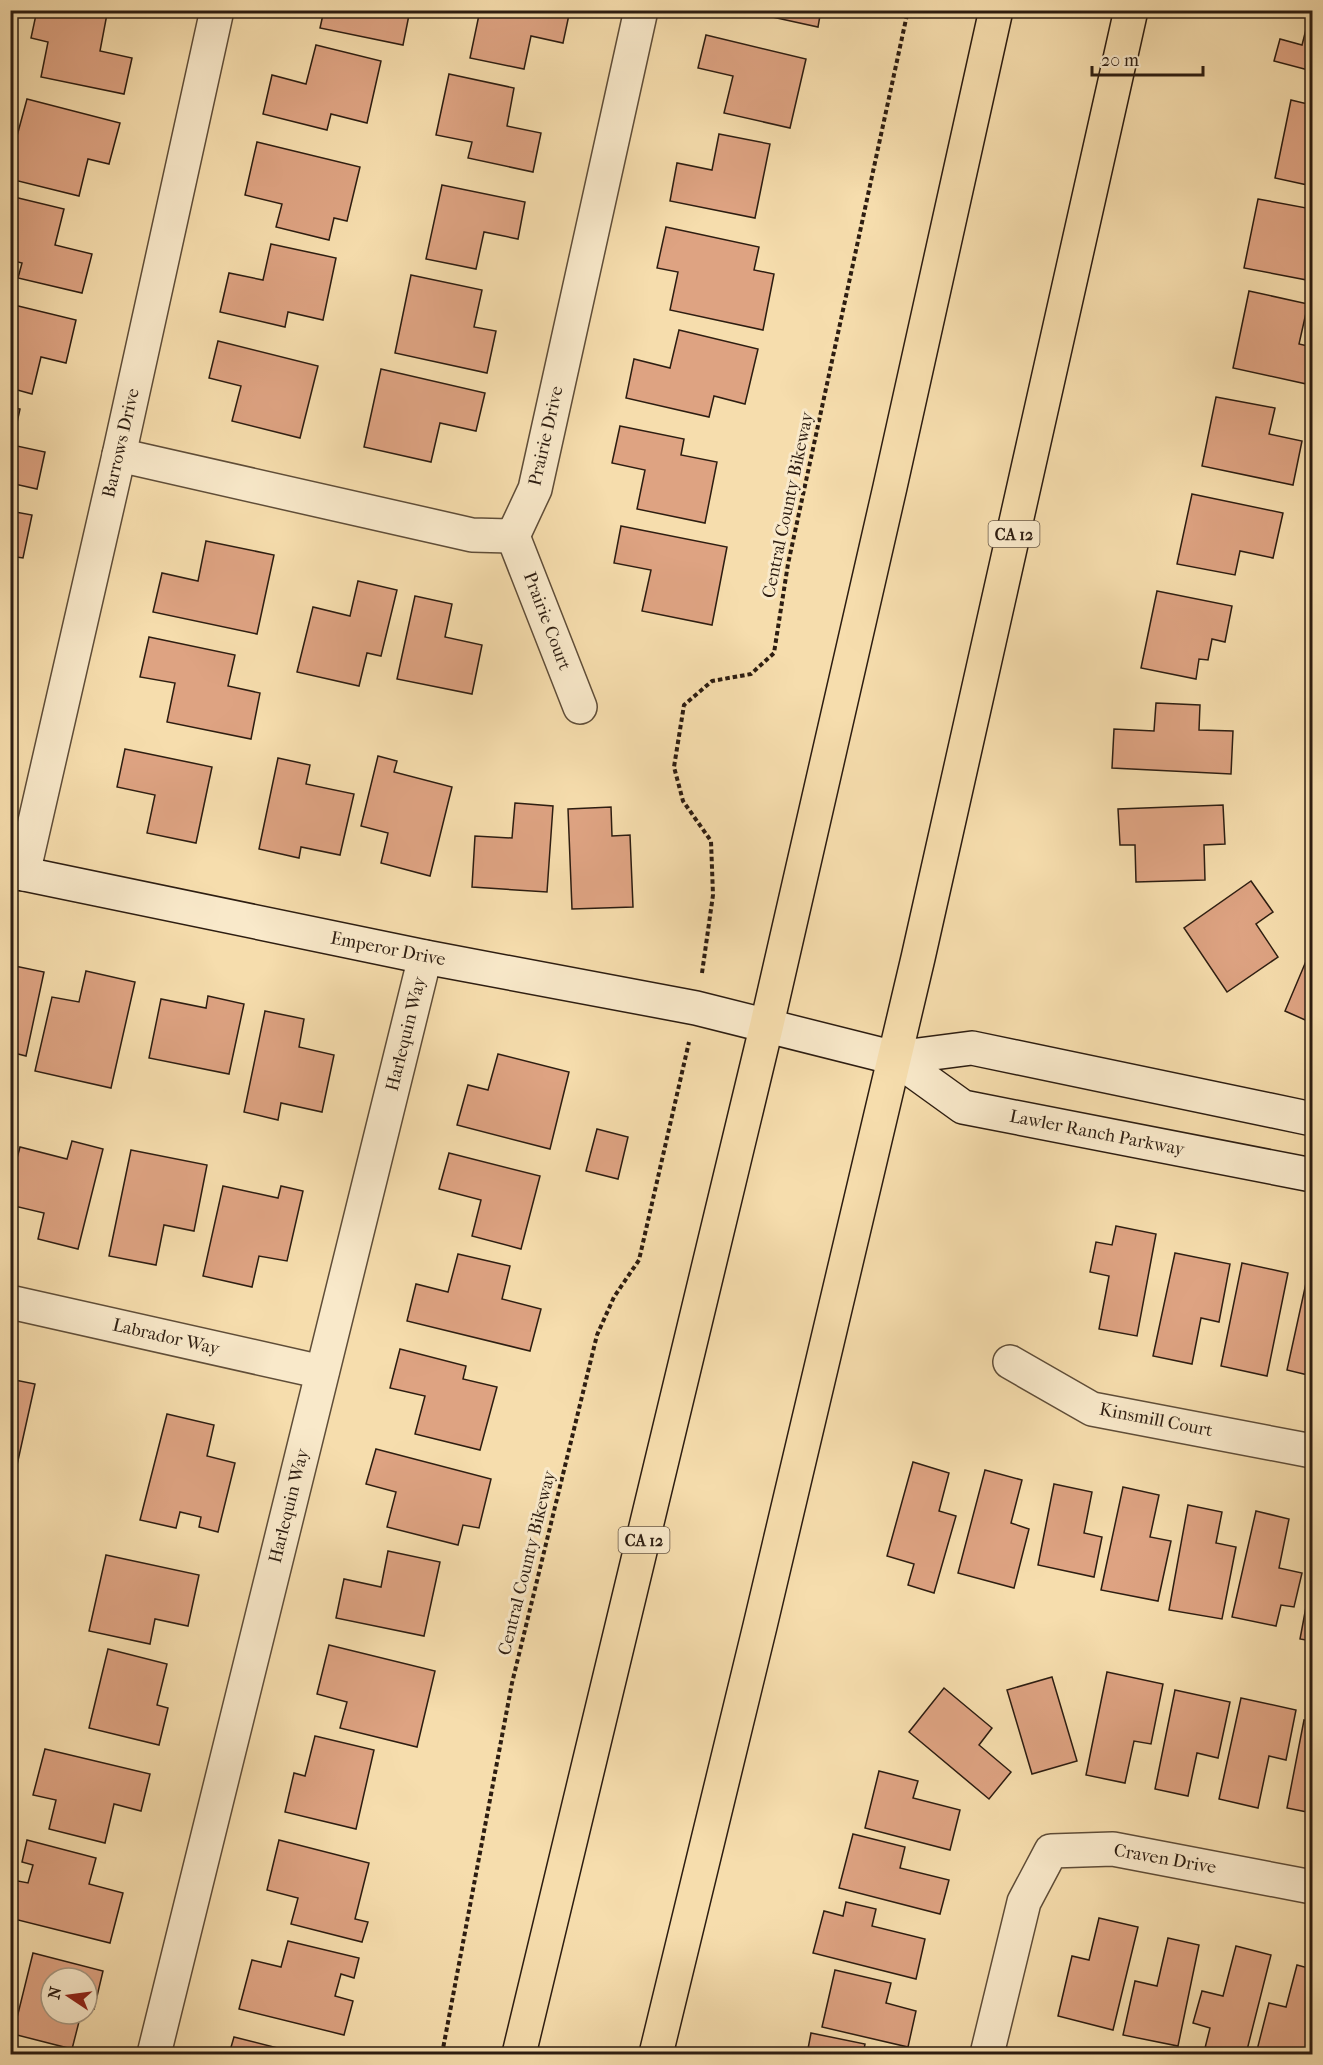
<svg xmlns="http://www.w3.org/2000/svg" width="1323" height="2065" font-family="'IM FELL French Canon',serif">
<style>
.building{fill:#dea382;stroke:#2d1d11;stroke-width:1.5}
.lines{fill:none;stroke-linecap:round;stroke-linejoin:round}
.street-casing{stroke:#5f4d38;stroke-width:36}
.secondary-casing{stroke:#2d1d11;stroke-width:36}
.highway-casing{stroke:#2d1d11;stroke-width:36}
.path{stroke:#2d1d11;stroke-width:4;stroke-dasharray:4.5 3;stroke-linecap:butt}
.street{stroke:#f9e9ca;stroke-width:33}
.secondary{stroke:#f9e9ca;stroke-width:33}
.highway{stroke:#f6ddad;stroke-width:33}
.labels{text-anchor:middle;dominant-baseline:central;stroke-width:6;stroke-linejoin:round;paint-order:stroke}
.shield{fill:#f9e9ca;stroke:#6a5a48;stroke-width:1.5}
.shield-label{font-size:16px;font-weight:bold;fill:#2d1d11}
.street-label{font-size:18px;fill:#2d1d11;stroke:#f9e9ca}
</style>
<rect width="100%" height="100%" fill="#f6ddad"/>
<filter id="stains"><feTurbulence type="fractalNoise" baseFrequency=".00333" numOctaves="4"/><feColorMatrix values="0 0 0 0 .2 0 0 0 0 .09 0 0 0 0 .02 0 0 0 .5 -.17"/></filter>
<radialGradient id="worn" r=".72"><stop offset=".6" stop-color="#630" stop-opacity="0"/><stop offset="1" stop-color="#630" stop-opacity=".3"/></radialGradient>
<g class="building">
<path d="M37 10H90L107 14 100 51 132 58 124 94 41 77 48 42 31 38Z"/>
<path d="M324 10H410L403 45 320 28Z"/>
<path d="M480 10H570L563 43 531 36 524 69 470 58Z"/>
<path d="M740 10H821L818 27Z"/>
<path d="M1311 10 1312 71 1274 61 1280 39 1302 45Z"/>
<path d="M706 35 806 59 790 128 724 113 733 76 698 68Z"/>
<path d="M316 45 381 61 367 123 331 114 327 130 263 114 272 75 306 84Z"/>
<path d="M449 74 514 88 507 126 541 133 533 172 468 158 472 142 436 135Z"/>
<path d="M27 99 120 123 109 164 88 159 79 196 10 179V146L14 147Z"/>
<path d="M1291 100 1312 105V186L1275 178Z"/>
<path d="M719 134 770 144 755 218 670 201 677 163 712 170Z"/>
<path d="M257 142 360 167 347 221 334 218 329 240 276 227 282 204 245 195Z"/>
<path d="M442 185 525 202 518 239 484 232 476 269 426 259Z"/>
<path d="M10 196 64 209 55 245 92 254 82 293 18 278 22 263 10 260Z"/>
<path d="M1258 199 1312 209V281L1244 268Z"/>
<path d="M666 227 759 247 754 270 774 274 763 330 670 310 678 272 657 268Z"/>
<path d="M271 244 336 258 323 320 288 312 285 327 220 312 229 273 263 280Z"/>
<path d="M411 275 482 290 474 327 496 331 487 373 395 353Z"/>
<path d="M1249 291 1308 304 1299 344 1312 347 1311 385 1233 368Z"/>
<path d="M10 304 76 320 66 363 41 357 32 394 10 388Z"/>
<path d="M679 330 758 349 745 404 714 396 709 417 626 398 634 359 670 368Z"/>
<path d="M218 341 318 366 300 438 232 421 241 386 209 378Z"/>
<path d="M381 369 485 393 476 431 440 423 431 462 364 447Z"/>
<path d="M1216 397 1275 408 1269 434 1302 441 1293 485 1202 466Z"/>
<path d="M10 407 20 409 12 445 45 452 37 489 10 483Z"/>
<path d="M620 426 684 439 681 455 717 462 705 523 637 509 645 470 612 463Z"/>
<path d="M1192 494 1283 513 1273 558 1240 551 1235 575 1177 564Z"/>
<path d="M10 511 32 515 23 558 10 556Z"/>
<path d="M621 526 727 547 712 625 642 611 651 570 614 563Z"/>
<path d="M206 541 274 555 257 634 153 612 162 573 198 581Z"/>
<path d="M358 581 397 590 381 656 367 653 359 686 297 672 313 607 350 616Z"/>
<path d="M1157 591 1232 606 1225 642 1212 639 1208 660 1199 659 1196 679 1141 668Z"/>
<path d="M415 596 452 604 445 637 482 645 472 694 397 679Z"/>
<path d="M149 637 235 655 228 686 260 693 251 739 167 722 175 683 140 677Z"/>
<path d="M1156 703 1200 705 1199 730 1233 731 1231 774 1112 768 1114 729 1154 731Z"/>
<path d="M125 749 212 767 196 843 147 833 155 795 117 787Z"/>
<path d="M378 756 397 761 394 772 452 787 430 876 381 863 388 833 361 826Z"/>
<path d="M278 758 310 765 306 784 354 794 340 855 301 847 299 858 259 849Z"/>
<path d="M515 803 553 806 547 892 472 887 475 836 512 838Z"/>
<path d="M1223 805 1225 844 1204 845 1205 880 1136 882 1135 845H1120L1118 809Z"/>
<path d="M611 807 612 836 630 835 633 907 572 909 568 809Z"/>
<path d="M1251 881 1273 912 1256 924 1278 957 1227 992 1184 928Z"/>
<path d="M1312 947V1023L1285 1011Z"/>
<path d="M10 965 44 972 26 1056 10 1052Z"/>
<path d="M86 971 135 982 111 1088 35 1071 52 997 79 1002Z"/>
<path d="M208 996 244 1004 229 1074 149 1058 161 999 206 1008Z"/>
<path d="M265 1011 304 1019 299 1047 334 1055 322 1112 281 1103 278 1120 244 1112Z"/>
<path d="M498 1054 569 1072 550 1149 457 1125 468 1085 488 1090Z"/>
<path d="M597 1129 628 1137 618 1179 586 1171Z"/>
<path d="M72 1141 103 1149 78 1249 38 1239 44 1213 10 1205V1184L20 1147 67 1159Z"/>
<path d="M131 1150 207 1165 194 1231 164 1225 156 1265 109 1256Z"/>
<path d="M449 1153 540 1176 521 1249 472 1236 481 1200 439 1189Z"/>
<path d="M223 1186 278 1198 281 1186 303 1191 287 1261 259 1256 252 1287 203 1276Z"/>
<path d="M1116 1226 1156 1234 1137 1336 1099 1329 1109 1276 1090 1272 1096 1242 1112 1245Z"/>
<path d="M1175 1253 1230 1264 1219 1322 1201 1318 1192 1364 1153 1356Z"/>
<path d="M458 1254 510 1266 502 1299 541 1309 530 1351 407 1321 416 1284 448 1292Z"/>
<path d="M1242 1263 1288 1273 1267 1376 1221 1366Z"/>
<path d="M1306 1283 1312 1284V1376L1287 1370Z"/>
<path d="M400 1349 466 1366 463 1379 497 1387 480 1450 415 1434 425 1396 390 1388Z"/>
<path d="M10 1379 35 1384 15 1474 10 1473Z"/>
<path d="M167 1414 214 1425 207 1456 235 1463 218 1532 199 1527 201 1517 180 1512 176 1528 140 1520Z"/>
<path d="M376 1449 491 1479 479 1528 463 1525 458 1545 387 1527 396 1492 366 1484Z"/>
<path d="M913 1462 949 1473 939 1511 956 1516 934 1593 908 1585 914 1564 887 1556Z"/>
<path d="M985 1470 1022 1480 1011 1523 1029 1529 1014 1588 958 1573Z"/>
<path d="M1054 1484 1092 1492 1084 1533 1102 1537 1094 1577 1038 1565Z"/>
<path d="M1123 1487 1159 1495 1150 1537 1171 1541 1158 1601 1101 1590Z"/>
<path d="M1188 1505 1222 1512 1216 1543 1236 1547 1222 1619 1169 1610Z"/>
<path d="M1256 1511 1289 1519 1279 1568 1302 1573 1294 1607 1281 1605 1276 1626 1232 1617Z"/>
<path d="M388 1551 440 1562 424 1636 336 1618 344 1579 381 1587Z"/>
<path d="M106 1555 199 1575 188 1626 155 1619 150 1644 89 1631Z"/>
<path d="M1312 1575V1641L1300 1639Z"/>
<path d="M329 1645 435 1671 417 1747 340 1728 347 1702 317 1694Z"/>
<path d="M108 1649 167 1664 157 1705 168 1708 159 1745 89 1728Z"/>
<path d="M1107 1672 1163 1684 1151 1744 1134 1741 1125 1783 1086 1775Z"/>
<path d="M1052 1677 1077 1761 1032 1774 1007 1690Z"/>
<path d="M944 1688 992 1728 979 1745 1011 1772 989 1799 909 1732Z"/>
<path d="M1175 1690 1230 1702 1218 1758 1197 1753 1188 1796 1155 1789Z"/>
<path d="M1241 1698 1296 1710 1286 1760 1269 1756 1258 1808 1219 1799Z"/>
<path d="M1304 1720 1312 1722V1813L1287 1808Z"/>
<path d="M315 1736 374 1750 356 1829 285 1812 294 1773 305 1776Z"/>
<path d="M45 1749 150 1774 141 1811 114 1804 105 1843 49 1829 56 1800 33 1795Z"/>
<path d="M879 1771 918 1781 913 1798 960 1810 950 1850 865 1828Z"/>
<path d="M853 1834 905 1847 900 1868 949 1880 940 1914 839 1888Z"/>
<path d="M27 1840 96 1858 89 1884 123 1893 110 1943 10 1918V1890L13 1880 28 1883 33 1865 22 1862Z"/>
<path d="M279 1840 369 1863 355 1919 368 1922 362 1942 291 1924 298 1898 267 1890Z"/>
<path d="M846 1902 876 1909 872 1926 925 1939 916 1979 813 1953 824 1911 843 1916Z"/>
<path d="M1099 1918 1138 1927 1113 2030 1058 2016 1072 1956 1089 1960Z"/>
<path d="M1168 1938 1199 1945 1178 2046 1123 2035 1135 1981 1157 1986Z"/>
<path d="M288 1941 359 1958 354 1978 341 1974 335 1996 353 2001 344 2035 239 2009 252 1960 281 1967Z"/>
<path d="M1236 1946 1271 1955 1246 2054H1231L1205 2048 1210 2028 1193 2023 1202 1991 1223 1996Z"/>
<path d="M33 1953 103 1971 94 2009 87 2007V1978H51V2014H81L72 2049 13 2034Z"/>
<path d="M1297 1965 1312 1969V2054H1256L1269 2003 1286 2007Z"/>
<path d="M835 1970 891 1983 886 2003 916 2011 908 2047 822 2027Z"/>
<path d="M811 2033 865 2044 863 2054H807Z"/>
<path d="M234 2037 301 2054H229Z"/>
<path d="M10 2046 42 2054H10Z"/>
</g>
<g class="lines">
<defs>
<g id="street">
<path d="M119 455 472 535 513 536 535 489 641 10"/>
<path d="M513 536 580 707"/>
<path d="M23 874 119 455 217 10"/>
<path d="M10 1302 322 1372"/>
<path d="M1010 1362 1092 1409 1312 1451"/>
<path d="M154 2054 425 957"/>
<path d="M987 2054 1024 1902 1051 1851 1113 1849 1312 1887"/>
</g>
<g id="secondary">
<path d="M10 871 425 957 696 1008 895 1058 963 1107 1312 1175"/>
<path d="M895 1058 972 1048 1312 1119"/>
</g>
<g id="highway">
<path d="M519 2054 767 1024 890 487 996 10"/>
<path d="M656 2054 760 1626 918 958 1131 10"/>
</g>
</defs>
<use href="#street" class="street-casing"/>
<use href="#secondary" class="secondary-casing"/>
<use href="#highway" class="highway-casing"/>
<g class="path">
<path d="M702 973 713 895 711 841 683 801 674 767 684 705 712 681 751 674 774 653 788 564 908 10"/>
<path d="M442 2054 512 1683 597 1335 614 1297 639 1260 689 1042"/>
</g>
<use href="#street" class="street"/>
<use href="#secondary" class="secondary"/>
<use href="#highway" class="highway"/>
</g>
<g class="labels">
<g class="shield">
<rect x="988.5" y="521" width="51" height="26" rx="4.5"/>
<rect x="618.5" y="1527" width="51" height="26" rx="4.5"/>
</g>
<g class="shield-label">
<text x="1014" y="534">CA 12</text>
<text x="644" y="1540">CA 12</text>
</g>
<g class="street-label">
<text transform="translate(546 436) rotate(-77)">Prairie Drive</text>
<text transform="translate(121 443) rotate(-77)">Barrows Drive</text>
<text transform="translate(788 505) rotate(-78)">Central County Bikeway</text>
<text transform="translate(547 621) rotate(69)">Prairie Court</text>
<text transform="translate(388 949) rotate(11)">Emperor Drive</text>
<text transform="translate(406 1034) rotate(-76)">Harlequin Way</text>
<text transform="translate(1097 1133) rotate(11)">Lawler Ranch Parkway</text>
<text transform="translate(166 1337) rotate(13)">Labrador Way</text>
<text transform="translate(1156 1420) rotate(11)">Kinsmill Court</text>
<text transform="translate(289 1506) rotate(-76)">Harlequin Way</text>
<text transform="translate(527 1563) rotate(-76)">Central County Bikeway</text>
<text transform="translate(1165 1859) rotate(10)">Craven Drive</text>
</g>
</g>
<rect width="1323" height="2065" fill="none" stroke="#f6ddad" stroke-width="36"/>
<rect x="12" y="12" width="1299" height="2041" fill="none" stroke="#2d1d11" stroke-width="3"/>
<rect x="18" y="18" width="1287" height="2029" fill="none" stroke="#2d1d11" stroke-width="1.5"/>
<g transform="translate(69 1996) rotate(283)"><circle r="28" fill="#f9e9ca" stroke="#a79780" stroke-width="1.5"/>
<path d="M0-4.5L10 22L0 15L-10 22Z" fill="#8f2418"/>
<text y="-9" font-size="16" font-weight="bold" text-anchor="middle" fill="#2d1d11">N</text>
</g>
<path d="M1092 66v9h111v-9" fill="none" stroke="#2d1d11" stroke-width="3"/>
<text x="1101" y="66" font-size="18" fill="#2d1d11" stroke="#f9e9ca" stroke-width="4.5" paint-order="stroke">20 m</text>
<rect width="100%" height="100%" filter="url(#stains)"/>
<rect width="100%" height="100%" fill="url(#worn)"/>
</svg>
